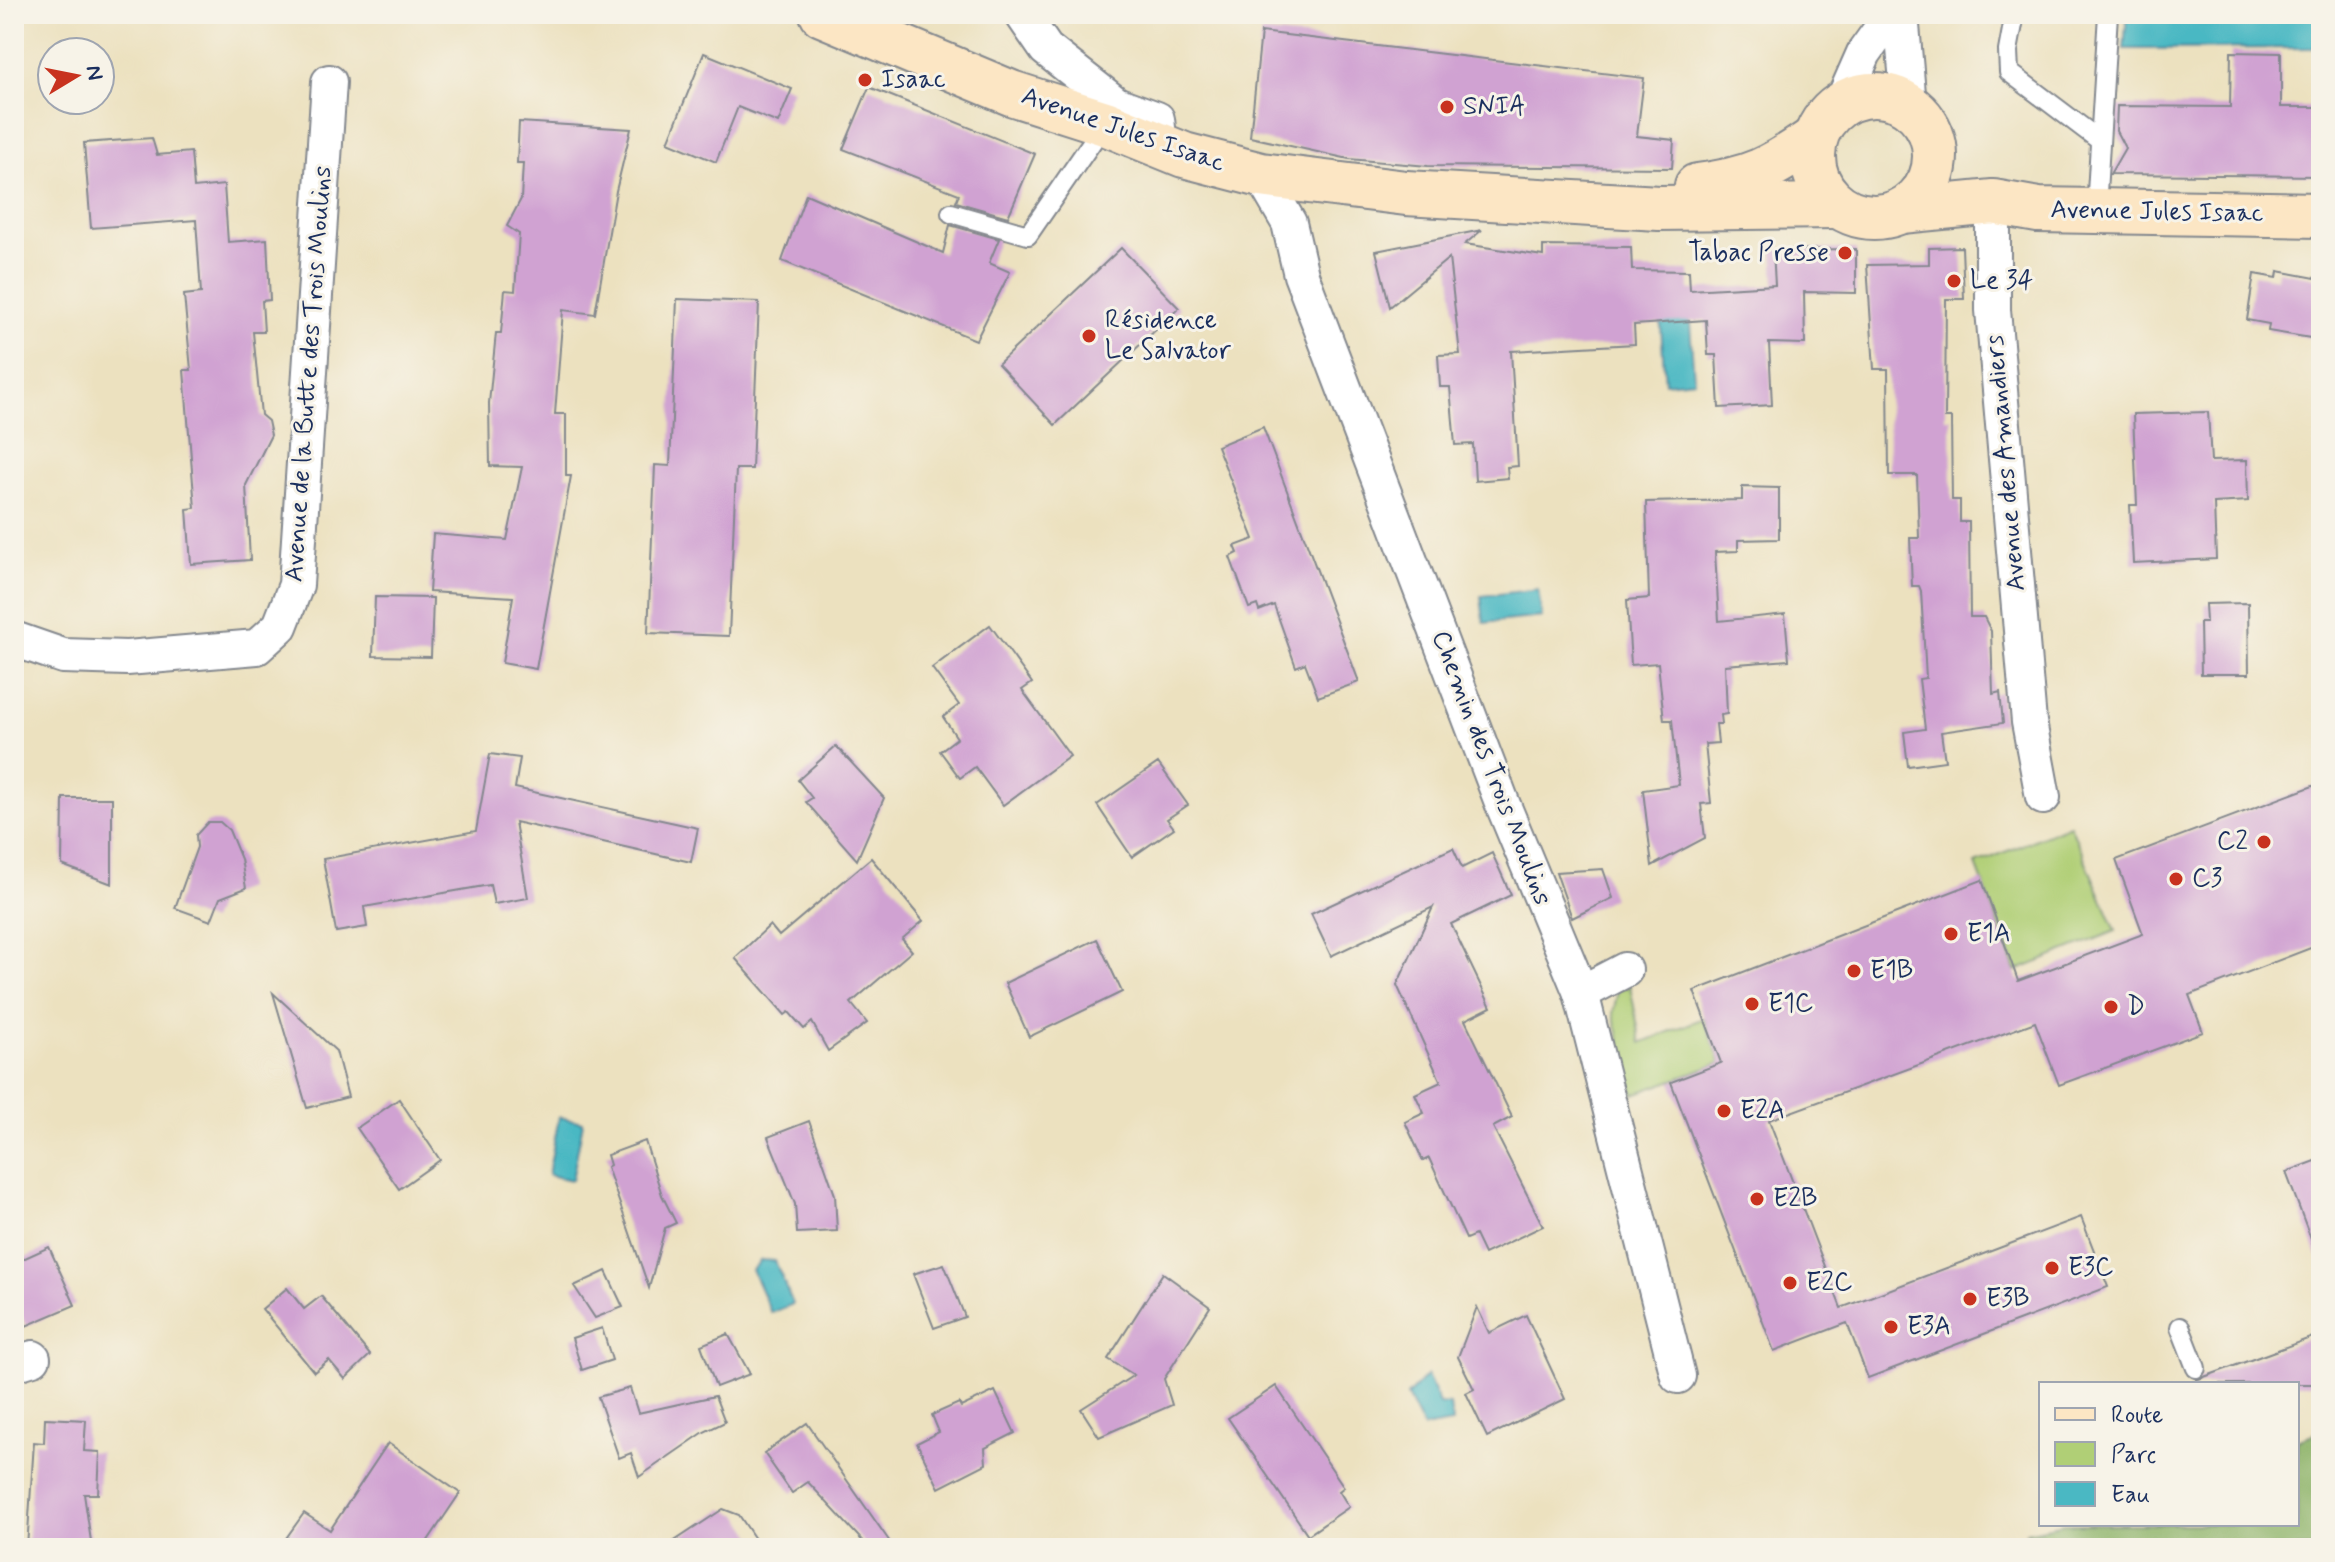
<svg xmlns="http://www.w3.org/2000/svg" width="2335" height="1562" font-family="Mynerve,sans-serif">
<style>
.green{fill:#b0cf76;stroke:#667f6a;stroke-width:2}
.forest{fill:#8cb267;stroke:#547062;stroke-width:2}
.water{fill:#4ab8c3;stroke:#327490;stroke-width:2}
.building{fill:#d0a2d2}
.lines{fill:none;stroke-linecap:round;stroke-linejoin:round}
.lane-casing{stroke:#84888e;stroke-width:22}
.street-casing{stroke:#84888e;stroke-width:38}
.secondary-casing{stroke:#84888e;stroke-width:48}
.lane{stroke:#fff;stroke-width:18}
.street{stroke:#fff;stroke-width:34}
.secondary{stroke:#fce6c4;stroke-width:44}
.poi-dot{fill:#c8321e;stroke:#f7f3e8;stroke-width:3}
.labels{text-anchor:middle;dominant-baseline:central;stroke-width:6;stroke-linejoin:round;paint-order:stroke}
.poi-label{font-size:26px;fill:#1b2f5e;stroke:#f7f3e8;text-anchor:start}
.street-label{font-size:26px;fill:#1b2f5e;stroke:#f7f3e8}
</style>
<rect width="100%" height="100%" fill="#f7f3e8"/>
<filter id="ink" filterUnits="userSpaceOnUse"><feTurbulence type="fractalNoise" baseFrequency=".0125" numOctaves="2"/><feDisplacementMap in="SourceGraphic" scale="16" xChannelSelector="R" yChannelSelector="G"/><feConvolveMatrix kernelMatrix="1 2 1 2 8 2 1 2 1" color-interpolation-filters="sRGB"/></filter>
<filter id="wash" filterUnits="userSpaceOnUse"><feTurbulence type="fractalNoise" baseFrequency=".006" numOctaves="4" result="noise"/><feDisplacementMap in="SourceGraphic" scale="32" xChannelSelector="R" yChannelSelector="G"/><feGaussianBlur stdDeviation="1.8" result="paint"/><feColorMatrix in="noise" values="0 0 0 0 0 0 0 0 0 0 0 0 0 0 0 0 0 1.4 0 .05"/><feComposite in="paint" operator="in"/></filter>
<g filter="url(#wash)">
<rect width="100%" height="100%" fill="#ece1bf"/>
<g class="green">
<path d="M2070 825 2116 931 2016 971 1976 864Z"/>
<path d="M1630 986 1641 1043 1704 1018 1721 1063 1634 1094 1613 1013 1618 990Z"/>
</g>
<path class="forest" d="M2321 1431V1548H2033L2026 1532 2064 1524H2297V1440Z"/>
<g class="water">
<path d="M2127 14H2321V48L2124 49Z"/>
<path d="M1689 310 1694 380 1665 383 1660 312Z"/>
<path d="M1538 589 1542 617 1484 623 1481 596Z"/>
<path d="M559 1117 583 1122 572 1180 548 1175Z"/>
<path d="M761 1260 775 1261 793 1304 771 1313 752 1270Z"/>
<path d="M1427 1375 1439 1404 1450 1405 1452 1423 1423 1428 1407 1396Z"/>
</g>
<g id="blocks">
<g class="building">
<path d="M1261 32 1644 78 1637 136 1674 140 1672 168 1428 166 1349 159 1250 137Z"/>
<path d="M2231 52 2281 53V107H2321V176L2110 174 2125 148 2116 131 2117 106 2230 107Z"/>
<path d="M704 53 792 89 778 123 738 107 716 162 668 142Z"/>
<path d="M869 87 1035 154 1008 217 956 202 959 194 843 149Z"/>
<path d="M519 122 631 129 616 191 595 314 563 310 555 414H566V476H571L536 669 502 663 513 597 429 592 433 534 507 540 522 467 490 466 489 403 496 333H501L505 290 515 291 519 234 507 226 521 199 523 163H517Z"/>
<path d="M152 138 157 155 191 152 194 188 224 185 228 242 267 239 270 300 262 301 264 332H253L261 415 268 421 271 435 246 485 250 560 191 564 187 509 195 508 184 370H191L184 295 201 293 196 220 91 228 84 143Z"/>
<path d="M806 194 943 253 950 225 999 239 989 263 1010 272 976 340 782 261Z"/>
<path d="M1482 230 1465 244 1543 256V246L1631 247 1632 270 1689 271 1690 290 1775 285 1773 250 1856 249V293L1804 292 1805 344 1769 343 1772 405 1719 408 1716 355H1708L1706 320 1634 325 1635 344 1511 351 1518 466 1507 467 1508 478 1475 481 1473 444 1455 445 1450 387H1440L1438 355 1460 354 1449 258 1390 307 1376 251Z"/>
<path d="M1962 247 1964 299H1946L1945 418H1951L1952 500H1960V522H1969L1970 617H1984L1991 631 1993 694 2000 692 2003 723 1941 732 1945 761 1908 766 1904 732 1925 729 1919 679 1926 678 1921 591 1919 586H1912L1910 538H1919L1917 475H1889L1888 369H1874L1867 265 1929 264V248Z"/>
<path d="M1121 248 1179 308 1055 425 998 364Z"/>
<path d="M2278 271 2321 279 2317 339 2268 331 2269 324 2247 320 2254 274 2277 278Z"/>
<path d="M677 299 759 302 752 469H736L729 636 648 633 655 465 670 466Z"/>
<path d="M2208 412 2211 461 2247 460 2248 501 2214 503 2216 559 2133 563 2130 505H2137L2133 414Z"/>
<path d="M1263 427 1359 682 1318 697 1305 663 1296 667 1274 605 1259 611 1257 605 1249 608 1230 557 1238 553 1235 546 1254 539 1217 446Z"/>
<path d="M1742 487 1779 488V539L1738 540V551L1715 552 1719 621 1785 614 1789 660 1725 665 1727 714 1721 715 1722 724H1716L1718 743 1705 744 1711 803 1701 804 1705 838 1652 866 1643 790 1679 785 1672 720H1664L1658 663 1631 665 1627 600 1649 598 1646 502 1742 500Z"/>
<path d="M375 597 433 598 431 657 373 656Z"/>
<path d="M2248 603 2249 674H2201L2200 622H2206L2205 604Z"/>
<path d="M990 625 1032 683 1022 690 1070 756 1003 805 975 767 960 778 940 751 957 738 943 717 959 705 932 668Z"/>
<path d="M836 746 884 798 857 860 806 802 812 798 798 780Z"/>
<path d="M490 754 520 758 515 788 698 828 691 862 515 822 528 898 494 904 490 885 364 907 367 927 336 932 323 859 476 831Z"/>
<path d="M1158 763 1188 805 1167 819 1174 828 1132 857 1097 805Z"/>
<path d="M2321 783V944L2189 995 2203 1032 2059 1085 2035 1022 1769 1120 1841 1308 2081 1217 2108 1287 1868 1378 1847 1323 1774 1351 1671 1082 1721 1063 1694 991 1982 880 2018 981 2143 934 2116 860Z"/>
<path d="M63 798H112V884L62 865Z"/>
<path d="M208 822H220L229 830 241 859 246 888 220 898 211 921 175 908 197 847 196 835Z"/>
<path d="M1453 848 1462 868 1492 853 1511 895 1451 924 1491 1007 1465 1020 1512 1117 1493 1127 1543 1226 1484 1254 1475 1235 1466 1239 1429 1158 1423 1161 1405 1122 1424 1113 1415 1094 1441 1082 1397 985 1433 907 1331 956 1311 914Z"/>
<path d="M871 858 923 921 902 939 912 951 851 1003 867 1023 828 1051 812 1022 804 1029 789 1012 785 1015 735 958 770 925 779 936Z"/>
<path d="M1603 869 1613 898 1572 918 1556 872Z"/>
<path d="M1097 939 1122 992 1029 1037 1005 983Z"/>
<path d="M273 993 336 1051 348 1097 307 1108Z"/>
<path d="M399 1099 440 1160 399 1189 357 1128Z"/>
<path d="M809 1121 835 1195 837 1231 797 1233 795 1204 768 1137Z"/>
<path d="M645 1141 662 1195 676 1223 665 1228 649 1288 607 1167 610 1165 607 1155Z"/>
<path d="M2321 1159V1257L2318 1258 2286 1172Z"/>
<path d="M49 1247 75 1305 26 1326 14 1298V1263Z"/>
<path d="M944 1264 965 1317 934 1328 913 1274Z"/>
<path d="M606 1271 623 1307 595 1318 574 1286Z"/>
<path d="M1163 1273 1210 1307 1164 1379 1172 1405 1099 1437 1081 1409 1134 1375 1108 1359Z"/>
<path d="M287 1288 304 1309 321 1296 370 1355 345 1379 329 1360 314 1372 262 1309Z"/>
<path d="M1477 1307 1489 1333 1526 1315 1565 1399 1487 1437 1466 1393 1474 1389 1458 1357Z"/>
<path d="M602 1328 612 1360 582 1370 572 1338Z"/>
<path d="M728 1334 750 1374 716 1387 701 1345Z"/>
<path d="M2321 1334V1384H2197L2196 1380Z"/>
<path d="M1276 1386 1344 1487 1339 1491 1349 1507 1308 1535 1228 1418Z"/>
<path d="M630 1388 638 1413 715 1396 725 1422 704 1432 639 1477 631 1453 619 1458 598 1397Z"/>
<path d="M995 1391 1015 1433 985 1448 986 1464 939 1488 917 1443 939 1432 932 1415 959 1403 961 1407Z"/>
<path d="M45 1418 86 1420 84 1451 100 1452 98 1494H84L92 1548H27L34 1442 44 1443Z"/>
<path d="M807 1423 890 1542 883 1548H869L808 1482 792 1493 764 1453Z"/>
<path d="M388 1443 460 1493 423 1548H279L304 1513 330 1530Z"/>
<path d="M723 1509 739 1515 761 1548H664Z"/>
</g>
</g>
</g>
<g filter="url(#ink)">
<use href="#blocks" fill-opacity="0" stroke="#84888e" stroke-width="2"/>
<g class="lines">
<defs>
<g id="lane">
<path d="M2014 19 2008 51 2009 72 2099 140"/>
<path d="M2096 209 2108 14"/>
<path d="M951 213 1028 235 1105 123"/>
<path d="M2180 1327 2196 1368"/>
</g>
<g id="street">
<path d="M1022 14 1046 49 1116 104 1157 119 1160 146"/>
<path d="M1901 14 1909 105"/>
<path d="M1842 103 1864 53 1892 14"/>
<path d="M1261 175 1289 223 1301 275 1503 805 1581 993 1678 1376"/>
<path d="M1993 202V310L2029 722 2043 797"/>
<path d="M14 639 63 656 127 658 257 647 280 626 296 585 329 82"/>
<path d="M1581 993 1625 970"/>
<path d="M14 1364 33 1358"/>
</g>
<g id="secondary">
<path d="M822 14 1011 93 1105 123 1184 155 1261 175 1406 193 1659 208 1838 206"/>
<circle cx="1874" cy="156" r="61"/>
<path d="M1697 186C1750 180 1772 168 1815 138"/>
<path d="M1901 211 1993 202 2038 210 2321 215"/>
</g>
</defs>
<use href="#lane" class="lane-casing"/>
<use href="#street" class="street-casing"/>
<use href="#secondary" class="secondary-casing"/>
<use href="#lane" class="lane"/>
<use href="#street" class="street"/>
<use href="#secondary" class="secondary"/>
</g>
</g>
<g class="poi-dot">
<circle cx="865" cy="80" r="8"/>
<circle cx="1447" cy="107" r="8"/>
<circle cx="1845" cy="253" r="8"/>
<circle cx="1954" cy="281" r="8"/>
<circle cx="1089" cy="336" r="8"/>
<circle cx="2264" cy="842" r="8"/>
<circle cx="2176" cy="879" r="8"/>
<circle cx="1951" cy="934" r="8"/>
<circle cx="1854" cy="971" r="8"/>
<circle cx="1752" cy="1004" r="8"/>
<circle cx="2111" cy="1007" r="8"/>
<circle cx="1724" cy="1111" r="8"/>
<circle cx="1757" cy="1199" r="8"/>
<circle cx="2052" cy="1268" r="8"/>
<circle cx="1790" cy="1283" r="8"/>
<circle cx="1970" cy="1299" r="8"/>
<circle cx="1891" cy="1327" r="8"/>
</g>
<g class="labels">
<g class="poi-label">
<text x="881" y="80">Isaac</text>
<text x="1463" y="107">SNIA</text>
<text x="1829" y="253" text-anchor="end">Tabac Presse</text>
<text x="1970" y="281">Le 34</text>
<text x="1105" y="321">Résidence<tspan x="1105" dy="30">Le Salvator</tspan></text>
<text x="2248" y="842" text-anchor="end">C2</text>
<text x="2192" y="879">C3</text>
<text x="1967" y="934">E1A</text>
<text x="1870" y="971">E1B</text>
<text x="1768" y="1004">E1C</text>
<text x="2127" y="1007">D</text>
<text x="1740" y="1111">E2A</text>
<text x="1773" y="1199">E2B</text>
<text x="2068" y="1268">E3C</text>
<text x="1806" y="1283">E2C</text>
<text x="1986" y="1299">E3B</text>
<text x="1907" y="1327">E3A</text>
</g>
<g class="street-label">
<text transform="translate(1123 130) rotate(19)">Avenue Jules Isaac</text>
<text transform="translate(2157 212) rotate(1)">Avenue Jules Isaac</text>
<text transform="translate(309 374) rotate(-86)">Avenue de la Butte des Trois Moulins</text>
<text transform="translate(2006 463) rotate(-95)">Avenue des Amandiers</text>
<text transform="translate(1491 768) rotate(69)">Chemin des Trois Moulins</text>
</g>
</g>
<rect width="2335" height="1562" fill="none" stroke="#f7f3e8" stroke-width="48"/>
<rect x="2039" y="1382" width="260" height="144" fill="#f7f3e8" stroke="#9fa5b1" stroke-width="2"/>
<rect x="2055" y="1408" width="40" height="12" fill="#fce6c4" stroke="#9fa5b1" stroke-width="2"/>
<text x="2111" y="1422" font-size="24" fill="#1b2f5e">Route</text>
<rect x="2055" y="1442" width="40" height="24" fill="#b0cf76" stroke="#9fa5b1" stroke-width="2"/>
<text x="2111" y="1462" font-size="24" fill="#1b2f5e">Parc</text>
<rect x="2055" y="1482" width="40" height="24" fill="#4ab8c3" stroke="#9fa5b1" stroke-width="2"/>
<text x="2111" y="1502" font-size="24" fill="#1b2f5e">Eau</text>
<g transform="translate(76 76) rotate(80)"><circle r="38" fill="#f7f3e8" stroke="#9fa5b1" stroke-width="2"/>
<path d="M0-6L14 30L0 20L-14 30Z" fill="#c8321e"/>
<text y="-12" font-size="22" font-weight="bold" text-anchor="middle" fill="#1b2f5e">N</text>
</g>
</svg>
